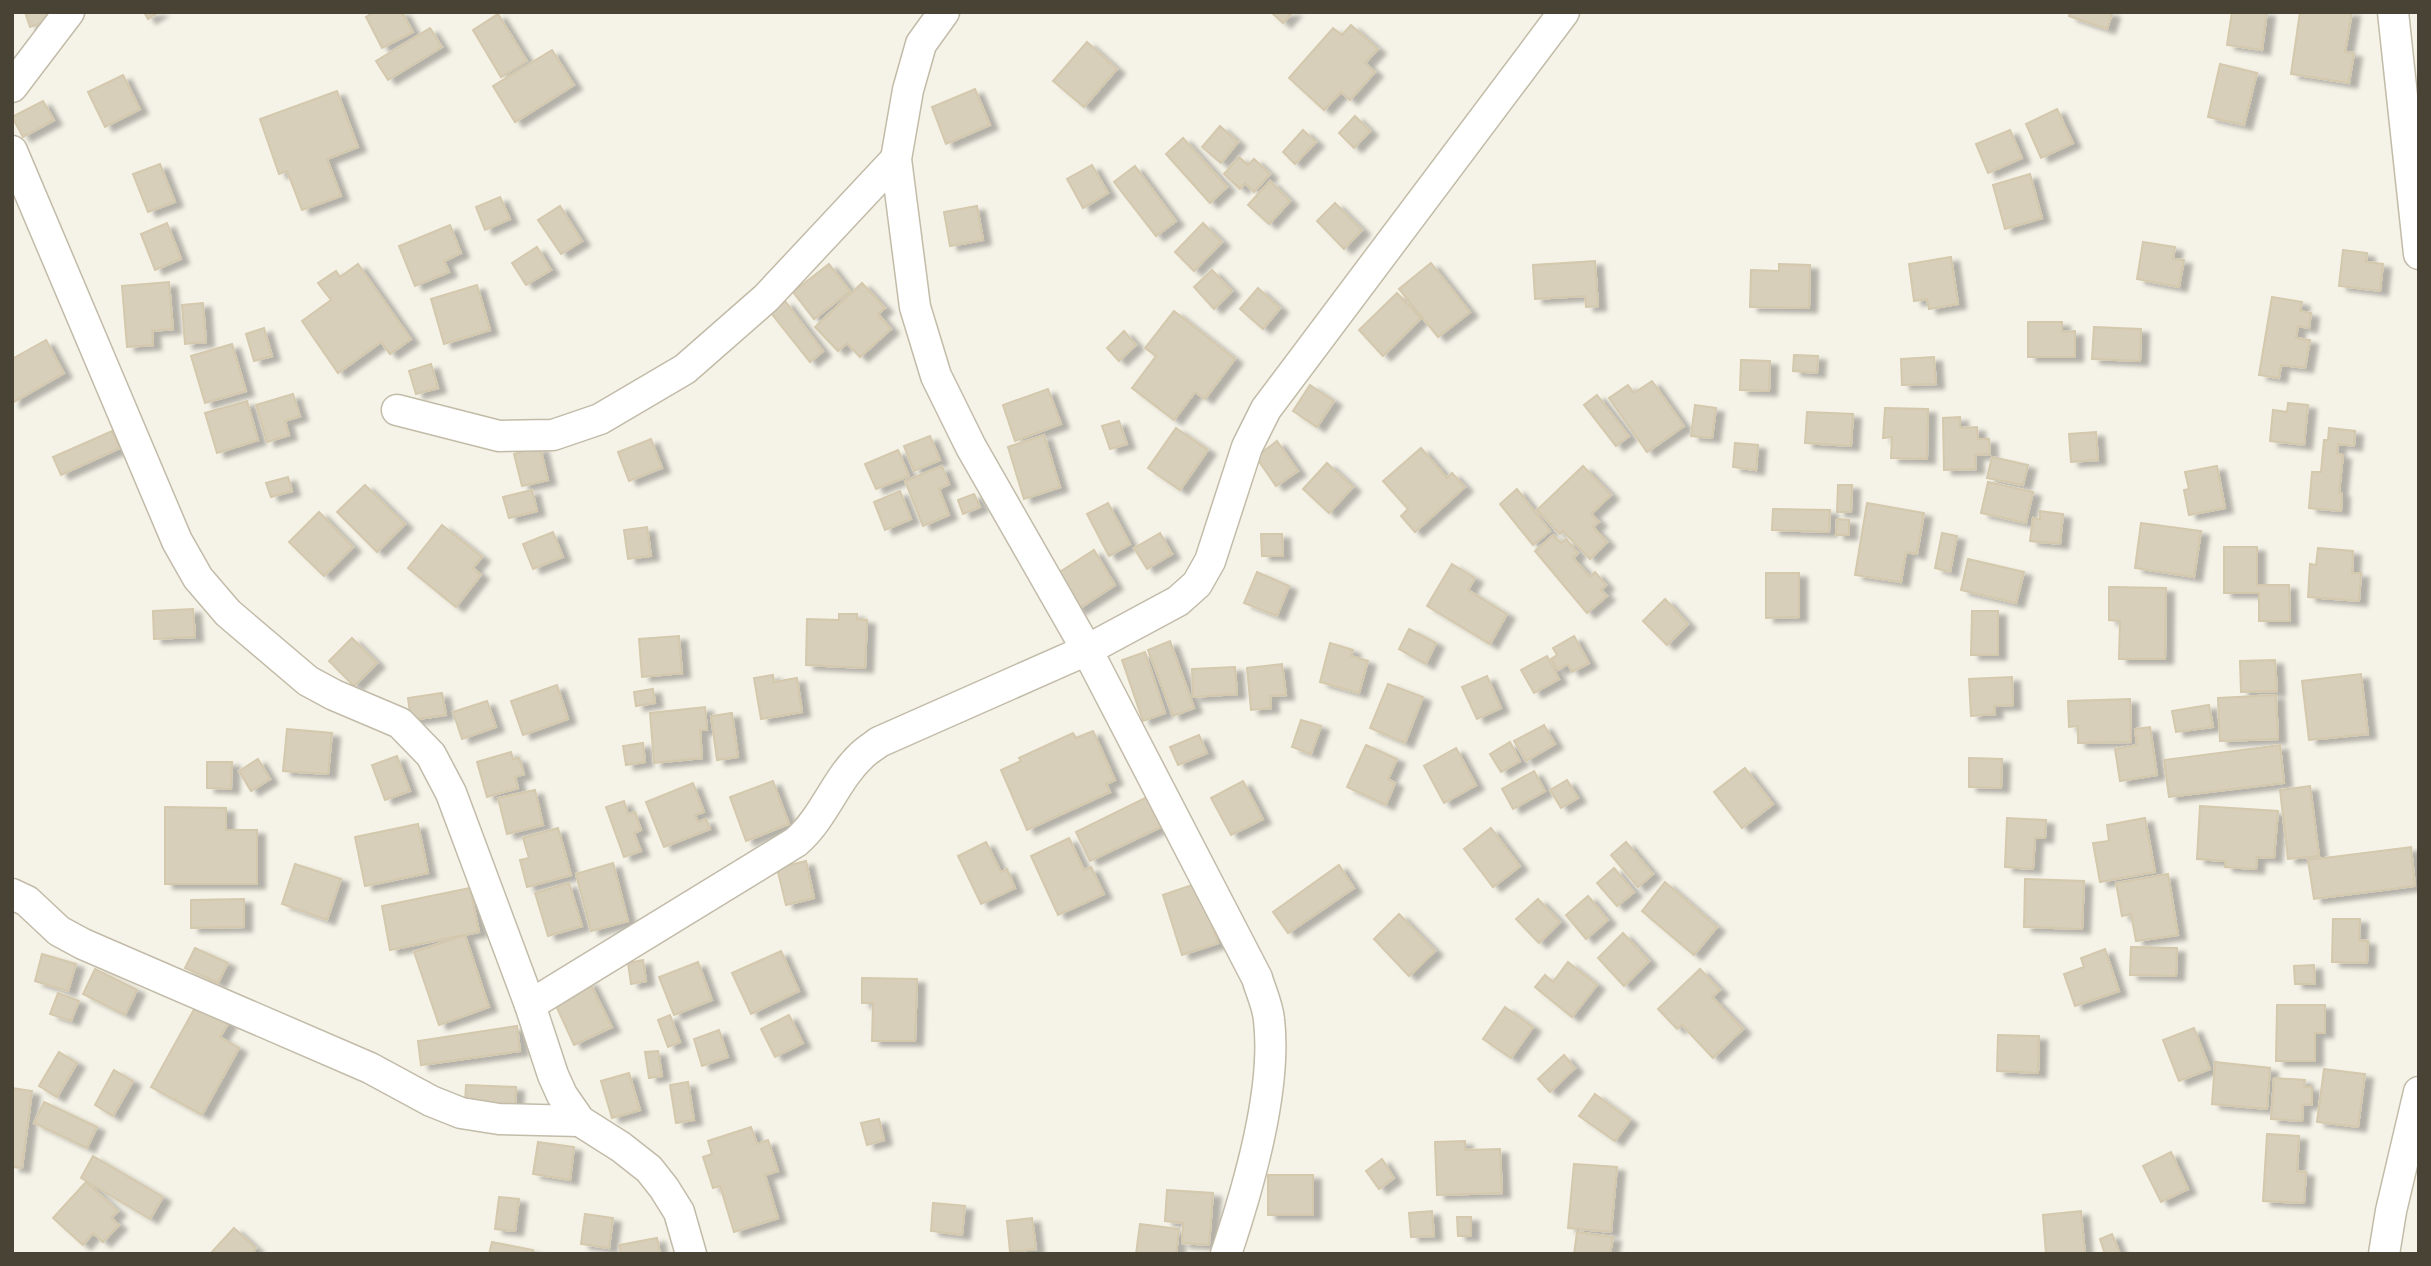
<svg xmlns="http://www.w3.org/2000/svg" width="2431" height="1266" font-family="Roboto,sans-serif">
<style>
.building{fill:#d8cfbb;stroke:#d4c8ad;stroke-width:2;filter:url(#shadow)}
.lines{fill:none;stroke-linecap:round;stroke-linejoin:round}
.minor-casing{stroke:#c2bba8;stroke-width:33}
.minor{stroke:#fff;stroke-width:30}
</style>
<defs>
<filter id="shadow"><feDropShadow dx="8" dy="4.5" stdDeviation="2" flood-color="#0004"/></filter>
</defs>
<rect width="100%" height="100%" fill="#f5f2e7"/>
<g class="building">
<path d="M25 12H50L52 19 30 27Z"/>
<path d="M144 12H159L148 19Z"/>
<path d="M375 12H402L413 32 382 48 366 17Z"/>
<path d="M1271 12H1293L1283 23Z"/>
<path d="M2070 12H2109L2112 14 2107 29 2069 16Z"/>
<path d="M2232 12H2267L2262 50 2227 45Z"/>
<path d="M2300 12H2352L2345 52 2354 53 2349 83 2291 74Z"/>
<path d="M498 14 527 61 501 77 473 30Z"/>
<path d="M1351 25 1378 49 1365 63 1375 72 1350 100 1341 92 1324 110 1289 78 1333 28 1342 35Z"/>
<path d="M430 28 442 47 388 80 376 61Z"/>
<path d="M1087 42 1117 69 1084 107 1053 81Z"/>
<path d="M552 50 574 85 515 122 493 86Z"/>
<path d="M2220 64 2257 73 2244 125 2208 117Z"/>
<path d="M123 75 140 109 105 127 88 92Z"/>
<path d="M975 89 990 125 946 144 932 107Z"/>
<path d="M337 91 358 147 327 159 341 196 302 210 287 171 279 174 260 119Z"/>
<path d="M43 101 54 120 23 137 12 117Z"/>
<path d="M2057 109 2073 143 2041 158 2026 124Z"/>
<path d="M1355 116 1370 131 1354 148 1339 133Z"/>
<path d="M1220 126 1238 142 1221 163 1202 147Z"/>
<path d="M1303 130 1316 142 1295 164 1283 152Z"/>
<path d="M2010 130 2022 158 1988 173 1976 144Z"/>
<path d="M1183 138 1227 187 1210 203 1166 154Z"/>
<path d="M1239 157 1248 165 1254 159 1270 174 1254 192 1245 183 1240 189 1224 174Z"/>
<path d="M160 164 175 202 148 212 133 174Z"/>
<path d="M1092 165 1108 193 1083 208 1067 179Z"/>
<path d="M1135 166 1176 221 1156 236 1114 182Z"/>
<path d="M2030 174 2042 218 2005 229 1993 185Z"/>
<path d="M1270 181 1290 201 1269 224 1248 205Z"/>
<path d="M500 197 510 219 485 230 476 207Z"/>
<path d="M1335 203 1362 230 1344 249 1317 221Z"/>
<path d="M560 206 582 241 561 254 538 220Z"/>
<path d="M977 206 983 240 950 246 944 212Z"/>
<path d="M167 223 181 259 155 270 141 234Z"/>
<path d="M1203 223 1222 242 1194 271 1175 252Z"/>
<path d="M450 225 461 253 444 261 449 272 415 286 399 246Z"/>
<path d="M2143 242 2175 247 2173 259 2184 260 2179 287 2137 279Z"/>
<path d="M537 247 551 270 526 285 512 263Z"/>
<path d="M2343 250 2367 253 2366 262 2383 264 2380 291 2339 286Z"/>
<path d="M1951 257 1958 304 1929 309 1927 299 1914 301 1909 264Z"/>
<path d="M1595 261 1598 306 1586 307 1585 296 1535 299 1533 265Z"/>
<path d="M1431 263 1470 312 1438 337 1399 289Z"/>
<path d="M358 264 411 339 390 354 381 342 338 373 302 321 331 300 318 283 336 271 340 277Z"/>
<path d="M829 264 850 291 814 319 793 292Z"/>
<path d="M1779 264 1810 265 1809 308 1750 307 1751 270 1779 271Z"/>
<path d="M1212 270 1232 291 1214 309 1194 287Z"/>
<path d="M169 282 173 329 152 331 153 345 127 347 122 286Z"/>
<path d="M862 283 885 308 878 314 891 329 860 357 847 343 838 351 815 327Z"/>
<path d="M477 285 490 330 444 344 431 299Z"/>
<path d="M1258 288 1280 308 1263 329 1240 309Z"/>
<path d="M1397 293 1421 318 1383 356 1359 330Z"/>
<path d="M2272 297 2302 302 2300 311 2311 313 2309 328 2298 326 2296 338 2310 340 2305 368 2281 365 2279 378 2259 375Z"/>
<path d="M785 301 823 351 810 362 771 313Z"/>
<path d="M203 303 206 342 185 344 182 305Z"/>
<path d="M1174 311 1235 359 1205 399 1195 392 1174 420 1132 388 1156 356 1145 348Z"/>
<path d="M2028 322H2062V332L2075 331V357H2028Z"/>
<path d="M2094 327 2141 329 2140 361 2092 359Z"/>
<path d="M264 328 272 356 254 361 246 334Z"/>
<path d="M1124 331 1136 345 1119 361 1107 348Z"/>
<path d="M46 340 64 373 12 403V359Z"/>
<path d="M232 344 246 391 205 403 191 356Z"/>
<path d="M1794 355 1818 356 1817 373 1793 371Z"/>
<path d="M1934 357 1936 384 1902 385 1901 359Z"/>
<path d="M1741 360 1770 361 1769 391 1740 390Z"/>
<path d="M431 364 438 388 416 394 409 371Z"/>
<path d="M1652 381 1684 426 1647 452 1609 398 1628 385 1634 393Z"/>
<path d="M1310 385 1334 401 1317 427 1293 411Z"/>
<path d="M1048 389 1061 424 1015 441 1003 405Z"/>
<path d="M293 394 300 416 285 421 289 435 267 442 256 405Z"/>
<path d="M1597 395 1629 436 1616 446 1584 405Z"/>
<path d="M247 401 258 440 217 453 205 413Z"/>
<path d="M2288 403 2308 405 2304 445 2270 441 2273 410 2287 412Z"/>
<path d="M1695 405 1716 408 1712 438 1691 436Z"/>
<path d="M1885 408 1928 409 1927 459 1891 458 1892 437 1883 438Z"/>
<path d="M1807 412 1853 414 1851 446 1805 443Z"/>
<path d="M1960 417V428L1977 427 1978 439H1989L1990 454 1975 455 1976 469 1944 470 1943 418Z"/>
<path d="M1119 421 1127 444 1110 449 1102 426Z"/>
<path d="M1176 428 1208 450 1180 490 1148 468Z"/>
<path d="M2329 428 2355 431 2354 446 2338 444 2337 454 2343 455 2339 493H2342L2341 511 2309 508 2312 472H2321L2324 440H2328Z"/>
<path d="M112 431 120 448 61 475 53 457Z"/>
<path d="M2096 432 2098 460 2071 462 2069 434Z"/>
<path d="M1044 435 1060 487 1024 499 1008 447Z"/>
<path d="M930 436 940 460 914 471 904 446Z"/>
<path d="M651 439 662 468 629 481 618 452Z"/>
<path d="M1277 441 1298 471 1276 486 1256 457Z"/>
<path d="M1735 443 1758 445 1756 470 1733 467Z"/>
<path d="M540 447 548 480 522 486 514 454Z"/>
<path d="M1421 448 1447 478 1452 473 1465 487 1415 532 1401 516 1408 509 1383 481Z"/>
<path d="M898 450 909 476 876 489 865 464Z"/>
<path d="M1992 457 2028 465 2023 485 1987 478Z"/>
<path d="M1327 463 1353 487 1329 513 1303 489Z"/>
<path d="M942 466 949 484 939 489 949 515 923 526 905 481Z"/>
<path d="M1583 466 1611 495 1591 514 1599 522 1593 527 1607 542 1590 559 1563 531 1560 534 1537 510Z"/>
<path d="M2217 466 2225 508 2189 515 2184 490 2189 489 2185 472Z"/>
<path d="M288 477 292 491 271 497 266 483Z"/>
<path d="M1988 482 2033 492 2026 523 1981 513Z"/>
<path d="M365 485 405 524 377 552 337 512Z"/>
<path d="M1838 485H1852L1851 512H1837Z"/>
<path d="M1517 489 1550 531 1533 545 1500 504Z"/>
<path d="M532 490 537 511 509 518 503 497Z"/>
<path d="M900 491 911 519 885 530 874 502Z"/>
<path d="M974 494 980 507 963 514 958 500Z"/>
<path d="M1108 503 1130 544 1109 556 1087 514Z"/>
<path d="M1867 503 1924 513 1917 554 1906 552 1901 582 1855 575Z"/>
<path d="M1773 509 1830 510 1829 532 1772 530Z"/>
<path d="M2040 511 2063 514 2060 544 2030 541 2033 518 2040 519Z"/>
<path d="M319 512 353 547 324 576 289 542Z"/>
<path d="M1837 519 1849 520V535H1836Z"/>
<path d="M2141 523 2201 531 2194 577 2135 568Z"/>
<path d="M442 525 482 557 473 568 481 575 456 607 408 568Z"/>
<path d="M647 527 651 556 628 559 624 530Z"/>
<path d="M553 532 563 557 533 569 523 544Z"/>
<path d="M1160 533 1172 554 1147 569 1134 548Z"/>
<path d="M1942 533 1957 536 1950 572 1935 568Z"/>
<path d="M1261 534H1282L1283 556H1262Z"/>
<path d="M1553 535 1561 543 1566 539 1578 553 1573 558 1590 577 1595 572 1606 585 1601 590 1607 596 1587 613 1535 551Z"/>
<path d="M2224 547H2257V585H2289L2290 621H2259V593H2224Z"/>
<path d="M2318 548 2353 551 2352 573H2361L2359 601 2308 597 2310 564 2316 565Z"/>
<path d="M1094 550 1115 585 1077 610 1055 575Z"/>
<path d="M1968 559 2024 572 2016 603 1961 590Z"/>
<path d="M1452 564 1475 578 1468 590 1507 614 1490 644 1427 606Z"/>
<path d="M1257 572 1289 586 1277 616 1244 603Z"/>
<path d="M1766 573H1799V617L1766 618Z"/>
<path d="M2109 587 2166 588 2165 659H2119L2120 621 2109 620Z"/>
<path d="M1665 599 1688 624 1667 645 1643 621Z"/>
<path d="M193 609 195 637 154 639 153 611Z"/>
<path d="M1972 611H1998V655H1971Z"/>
<path d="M839 614H857V619L867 620 865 668 806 665 807 619 839 620Z"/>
<path d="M1409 629 1436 643 1426 664 1399 649Z"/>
<path d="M679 636 682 673 642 677 639 639Z"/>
<path d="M1574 636 1589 663 1572 672 1568 664 1558 670 1551 659 1557 655 1553 648Z"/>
<path d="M352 638 377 663 354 686 329 661Z"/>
<path d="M1170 641 1194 708 1173 716 1148 650Z"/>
<path d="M1330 643 1353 650 1351 656 1368 661 1359 693 1320 682Z"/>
<path d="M1145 652 1165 713 1143 721 1122 660Z"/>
<path d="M1547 656 1559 679 1534 693 1521 670Z"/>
<path d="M2275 660 2277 691 2241 692 2240 661Z"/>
<path d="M1282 664 1286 695 1270 696 1271 708 1251 710 1247 668Z"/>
<path d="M1235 667 1237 694 1193 697 1192 669Z"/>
<path d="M2361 674 2368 734 2309 740 2302 681Z"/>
<path d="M773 675 774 682 797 678 802 712 761 719 754 678Z"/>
<path d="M1487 676 1501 708 1477 719 1462 687Z"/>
<path d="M2012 677 2013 705 1994 706 1995 714 1971 716 1969 679Z"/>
<path d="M1388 684 1423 697 1405 743 1370 728Z"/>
<path d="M557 685 568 719 523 735 511 701Z"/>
<path d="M653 689 655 703 636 706 634 692Z"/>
<path d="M442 693 446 715 411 720 408 698Z"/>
<path d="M2276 695 2278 739 2220 741 2218 698Z"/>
<path d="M2130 699 2131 742 2078 743V726L2069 727 2068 701Z"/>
<path d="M487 701 496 727 462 739 453 712Z"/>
<path d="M2209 705 2213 727 2176 732 2172 711Z"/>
<path d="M705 707 707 730H700L702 758 654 763 650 713Z"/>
<path d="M732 713 738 757 717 760 711 716Z"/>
<path d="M1301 720 1321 726 1311 754 1292 747Z"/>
<path d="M1544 725 1555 744 1526 761 1514 741Z"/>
<path d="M2150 727 2157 775 2120 781 2115 749 2137 745 2135 729Z"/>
<path d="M287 729 332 733 328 774 283 771Z"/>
<path d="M1093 731 1115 780 1106 784 1110 792 1027 830 1001 770 1021 761 1019 758 1073 733 1076 738Z"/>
<path d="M1199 735 1207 753 1178 765 1170 747Z"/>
<path d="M1510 742 1520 761 1501 772 1490 754Z"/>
<path d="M643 743 645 762 626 765 623 746Z"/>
<path d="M1366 745 1397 759 1388 779 1395 783 1386 805 1347 787Z"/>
<path d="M2280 745 2284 783 2169 797 2164 760Z"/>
<path d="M1456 748 1476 785 1444 803 1424 766Z"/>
<path d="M511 752 513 759 519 758 524 774 515 777 518 788 487 797 477 762Z"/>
<path d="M397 756 410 791 385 800 372 765Z"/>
<path d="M1969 758 2002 759 2001 788 1969 787Z"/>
<path d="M258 759 270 779 251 791 239 771Z"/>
<path d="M207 762H232L231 789 207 788Z"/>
<path d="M1745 768 1773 804 1742 828 1714 792Z"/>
<path d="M1534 771 1545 791 1513 809 1502 789Z"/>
<path d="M1567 780 1578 798 1561 808 1550 790Z"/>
<path d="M773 781 789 824 746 841 730 797Z"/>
<path d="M1243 781 1263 819 1231 835 1211 798Z"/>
<path d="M693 783 704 812 695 815 698 822 706 819 710 829 664 847 646 802Z"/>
<path d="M2310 786 2319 856 2288 859 2280 790Z"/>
<path d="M535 790 543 825 507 834 498 798Z"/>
<path d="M1151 795 1165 825 1090 861 1076 832Z"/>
<path d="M624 801 628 814 635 812 641 830 634 833 641 851 624 857 606 807Z"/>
<path d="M2200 806 2278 811 2274 858 2257 857 2256 869 2225 867V861L2197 859Z"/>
<path d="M165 807 226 808V830H257V884H165Z"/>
<path d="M2007 818 2046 820 2045 838H2035L2033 869 2005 867Z"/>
<path d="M2145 818 2155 872 2100 882 2093 843 2109 841 2107 825Z"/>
<path d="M418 824 428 873 365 886 355 837Z"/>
<path d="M558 828 571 875 527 887 520 860 529 858 523 838Z"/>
<path d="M1491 828 1520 866 1493 887 1464 849Z"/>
<path d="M1069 838 1084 870 1091 867 1104 894 1058 915 1031 856Z"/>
<path d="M986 842 1001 872 1007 869 1015 888 981 904 958 856Z"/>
<path d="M1626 842 1653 874 1638 887 1611 855Z"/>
<path d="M2411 847 2415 886 2314 899 2308 860Z"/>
<path d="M806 861 814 898 786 905 777 868Z"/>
<path d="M613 863 628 921 591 931 576 874Z"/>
<path d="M295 864 341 879 327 920 282 904Z"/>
<path d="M1339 865 1354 888 1288 933 1273 912Z"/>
<path d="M1614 868 1634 892 1617 906 1597 883Z"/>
<path d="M2168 874 2178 935 2136 941 2131 914 2122 916 2116 883Z"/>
<path d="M2025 879 2084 881 2082 929 2024 927Z"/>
<path d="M1665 882 1717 927 1694 955 1642 911Z"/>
<path d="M569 883 582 926 548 936 535 893Z"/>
<path d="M1198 883 1218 943 1182 955 1163 895Z"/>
<path d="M470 888 479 932 390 950 382 906Z"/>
<path d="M1588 896 1608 920 1586 939 1566 915Z"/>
<path d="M244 899V927L191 928V900Z"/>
<path d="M1538 899 1560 922 1539 943 1516 919Z"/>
<path d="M1399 914 1435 951 1409 976 1374 939Z"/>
<path d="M2333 919H2360L2359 940 2368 941 2367 963 2332 962Z"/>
<path d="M1623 933 1649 961 1624 986 1598 958Z"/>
<path d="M465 935 489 1007 439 1025 414 952Z"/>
<path d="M2131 947 2177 948 2176 976 2130 975Z"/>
<path d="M195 948 228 963 218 983 185 968Z"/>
<path d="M2105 949 2119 991 2075 1006 2064 974 2084 967 2081 958Z"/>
<path d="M781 951 799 991 751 1014 732 973Z"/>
<path d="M42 954 76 964 68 991 35 981Z"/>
<path d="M643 960 646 981 631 984 628 963Z"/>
<path d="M698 962 712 1000 674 1015 659 977Z"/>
<path d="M1568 962 1597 985 1572 1017 1535 987 1545 975 1553 982Z"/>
<path d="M2314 965 2315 984H2295L2294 966Z"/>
<path d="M95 969 137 990 125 1015 83 994Z"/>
<path d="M1700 969 1720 990 1712 997 1743 1029 1713 1058 1682 1025 1677 1029 1658 1009Z"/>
<path d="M862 978 917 979 915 1041H872L873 1003H862Z"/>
<path d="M589 981 612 1027 574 1045 553 999Z"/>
<path d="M58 993 79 1001 71 1021 50 1014Z"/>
<path d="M197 1004 229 1022 220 1037 239 1048 202 1115 151 1087Z"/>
<path d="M2277 1005H2325V1033H2315V1061H2276Z"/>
<path d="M1505 1007 1533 1027 1511 1058 1483 1039Z"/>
<path d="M670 1015 680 1042 668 1047 658 1020Z"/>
<path d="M789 1015 803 1043 775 1057 761 1029Z"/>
<path d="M517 1026 520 1051 421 1065 418 1041Z"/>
<path d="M2194 1028 2210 1069 2179 1081 2163 1040Z"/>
<path d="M719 1030 728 1057 702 1066 694 1039Z"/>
<path d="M1998 1035 2039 1036 2038 1073 1997 1071Z"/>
<path d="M658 1051 662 1076 649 1078 645 1052Z"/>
<path d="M59 1052 77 1063 57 1097 39 1086Z"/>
<path d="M1564 1055 1575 1068 1550 1092 1538 1079Z"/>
<path d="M2215 1062 2270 1068 2267 1109 2212 1104Z"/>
<path d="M2324 1069 2365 1074 2358 1127 2317 1122Z"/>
<path d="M114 1070 133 1081 113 1116 95 1105Z"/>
<path d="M629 1073 640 1110 612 1118 601 1081Z"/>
<path d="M2274 1078 2305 1080 2304 1087H2312V1105L2303 1104 2302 1121 2271 1119Z"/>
<path d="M688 1082 694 1120 676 1123 670 1085Z"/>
<path d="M466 1085 516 1087 515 1106 465 1104Z"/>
<path d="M12 1088 32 1091 22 1168 12 1167Z"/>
<path d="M1595 1094 1630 1120 1615 1141 1579 1116Z"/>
<path d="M44 1102 97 1127 87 1148 34 1123Z"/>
<path d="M879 1119 884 1140 867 1145 861 1123Z"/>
<path d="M751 1127 757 1144 768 1140 778 1171 765 1175 778 1218 734 1232 720 1186 713 1188 703 1157 712 1154 708 1141Z"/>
<path d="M2267 1134 2299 1136 2297 1171 2306 1172 2304 1203 2263 1201Z"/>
<path d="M1465 1141V1150L1500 1149 1502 1193 1437 1195 1435 1142Z"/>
<path d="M538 1142 574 1147 570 1180 533 1174Z"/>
<path d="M2171 1152 2188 1189 2161 1202 2143 1166Z"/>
<path d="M93 1156 163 1197 150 1219 81 1178Z"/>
<path d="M1382 1159 1394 1178 1379 1189 1366 1171Z"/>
<path d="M1574 1164 1617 1167 1611 1232 1568 1228Z"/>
<rect x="1268" y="1175" width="45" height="40"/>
<path d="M86 1182 118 1211 111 1218 119 1225 103 1242 93 1233 83 1245 53 1218Z"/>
<path d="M1167 1190 1213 1193 1209 1245 1182 1243 1183 1223 1165 1221Z"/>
<path d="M499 1197 519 1199 515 1231 495 1229Z"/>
<path d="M933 1203 965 1206 962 1235 931 1231Z"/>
<path d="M1432 1211 1434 1236 1411 1237 1409 1213Z"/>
<path d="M2081 1211 2085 1254H2046L2043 1215Z"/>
<path d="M585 1214 613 1218 609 1248 581 1244Z"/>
<path d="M1457 1217H1471V1236H1458Z"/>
<path d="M1032 1218 1036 1249 1010 1252 1007 1221Z"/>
<path d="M1140 1224 1179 1229 1176 1254H1136Z"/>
<path d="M234 1228 256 1248 251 1254H210Z"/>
<path d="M1577 1232 1613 1237 1610 1254H1574Z"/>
<path d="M2112 1234 2120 1254H2105L2100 1239Z"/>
<path d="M657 1238 660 1254H621L619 1245Z"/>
<path d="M492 1242 533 1250V1254H489Z"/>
</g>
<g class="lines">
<defs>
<g id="minor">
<path d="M944 12 921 44 908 90 896 159 915 307 936 376 971 447 1087 650 1257 978C1261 992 1268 1006 1269 1020 1277 1088 1248 1189 1226 1254"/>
<path d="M2393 12 2419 254"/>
<path d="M12 87 69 12"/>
<path d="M12 151 177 541 198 578 228 613 308 681 334 695 400 723 431 755 451 793 530 1005 553 1075 562 1095 580 1121 621 1147 649 1169 664 1188 679 1212 691 1254"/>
<path d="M397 410 499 436 553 435 600 419 685 369 766 298 896 159"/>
<path d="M12 894 27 901 59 931 83 944 370 1068 431 1101 461 1113 499 1119 580 1121"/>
<path d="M530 1005 796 842C824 818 835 780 862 755 867 750 874 746 879 742L1087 650 1178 601 1197 584 1210 561 1247 447 1266 409 1564 12"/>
<path d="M2384 1254 2391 1211 2419 1092"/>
</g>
</defs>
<use href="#minor" class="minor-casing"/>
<use href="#minor" class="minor"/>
</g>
<rect width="2431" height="1266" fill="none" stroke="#494335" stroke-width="28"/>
</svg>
